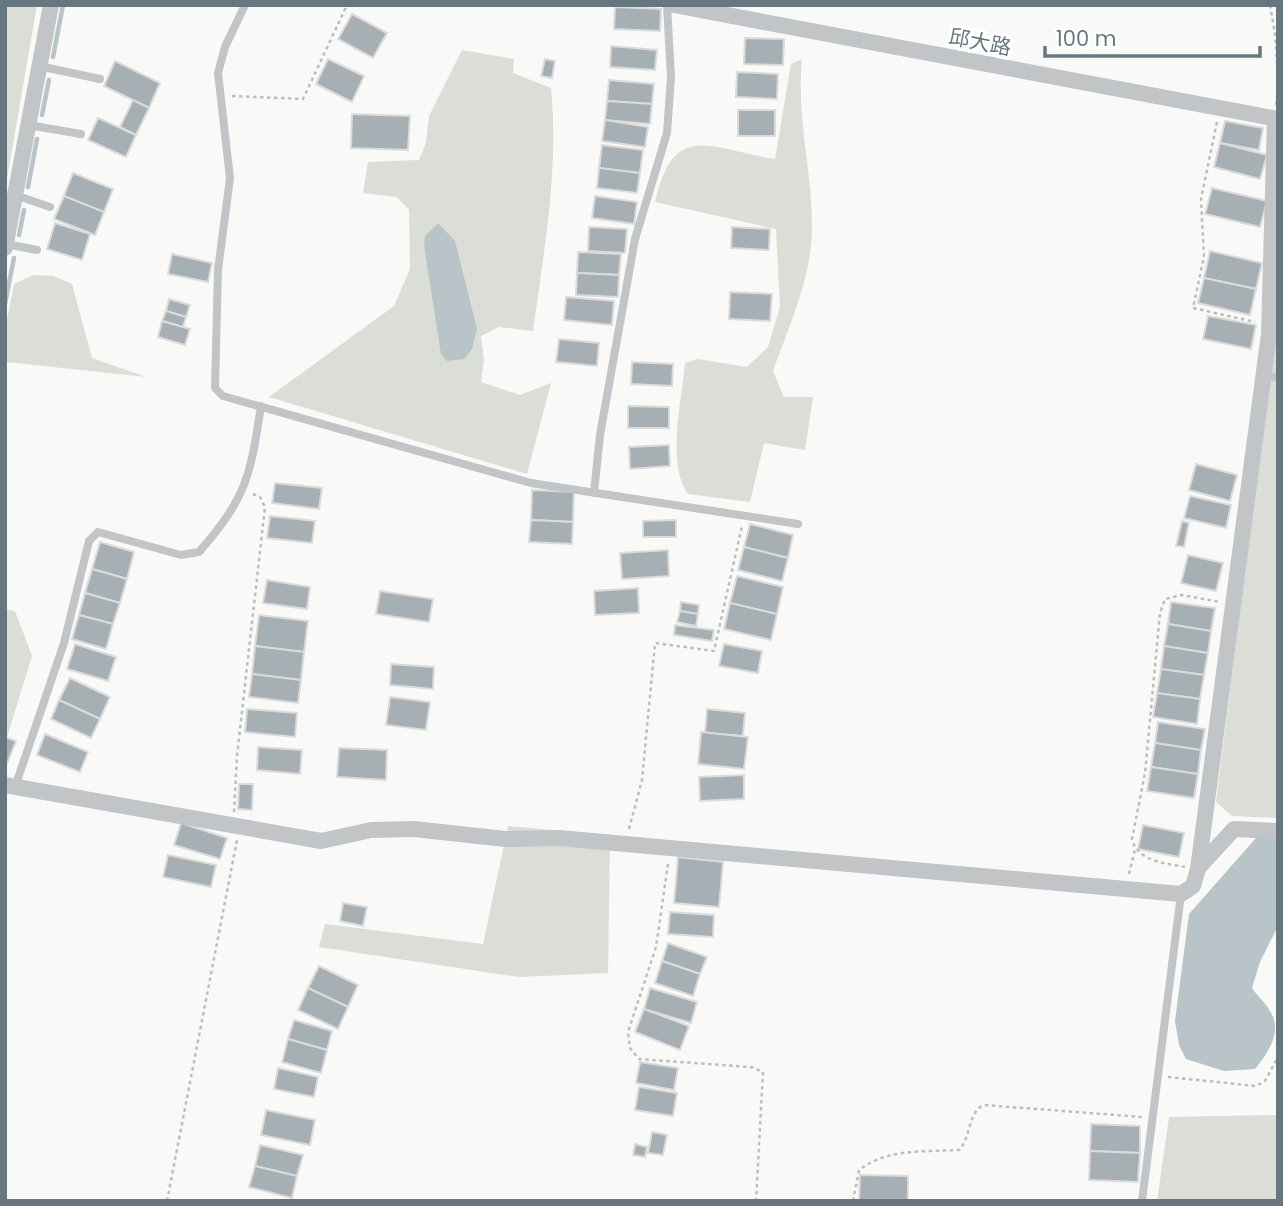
<svg xmlns="http://www.w3.org/2000/svg" width="1283" height="1206" font-family="Poppins,'Noto Sans SC',sans-serif">
<style>
.green{fill:#daded7}
.water{fill:#b8c4c7}
.lines{fill:none;stroke-linecap:round;stroke-linejoin:round}
.stream{stroke:#b8c4c7;stroke-width:4.5}
.building{fill:#a6afb4;stroke:#dbdbda;stroke-width:2}
.path{stroke:#bbbec0;stroke-width:2.5;stroke-dasharray:3.5 3.5;stroke-linecap:butt}
.service{stroke:#c1c5c8;stroke-width:8}
.minor{stroke:#c1c5c8;stroke-width:16}
.labels{text-anchor:middle;dominant-baseline:central;stroke-width:7;stroke-linejoin:round;paint-order:stroke}
.street-label{font-size:21px;fill:#66777f;stroke:#fff}
</style>
<rect width="100%" height="100%" fill="#f9f9f7"/>
<g class="green">
<path d="M5 5H37L5 191Z"/>
<path d="M462 50 514 59 513 73 551 88C559 169 544 251 533 331L499 327 481 336 484 360 481 382 520 395 551 383 527 474 269 397 394 306 410 269 409 210 397 197 363 193 368 162 419 160 426 143 429 116Z"/>
<path d="M802 59C796 116 812 170 812 226 812 277 790 323 773 371L784 397H813L805 450 764 443 750 502 688 494C666 464 682 399 685 363L698 359 747 367 768 347 780 307 776 229 655 202C674 119 710 149 775 159L791 64Z"/>
<path d="M1278 208V818L1232 816 1216 802 1275 330Z"/>
<path d="M33 275 53 276 72 284 92 358 146 377 7 362 5 370V330L14 284Z"/>
<path d="M5 609 15 611 32 656 7 737Z"/>
<path d="M508 826 610 835 608 973 519 977 319 947 325 924 483 944Z"/>
<path d="M1278 1115V1201H1157L1169 1117Z"/>
</g>
<g class="water">
<path d="M438 223 455 241 477 329 472 349 464 359 447 361 441 354 424 246 425 236Z"/>
<path d="M1278 836V926L1260 962 1252 988C1257 996 1266 1003 1270 1011 1283 1032 1268 1053 1255 1069L1224 1071 1186 1059 1179 1045 1175 1021 1189 914 1256 838Z"/>
</g>
<g class="lines">
<g class="stream">
<path d="M53 57 63 5"/>
<path d="M42 115 49 80"/>
<path d="M28 187 37 139"/>
<path d="M19 235 24 210"/>
<path d="M5 304 14 258"/>
</g>
</g>
<g class="building">
<path d="M615 7 661 9 660 31 614 29Z"/>
<path d="M352 14 387 33 373 58 338 39Z"/>
<path d="M745 38 784 39 783 65 744 64Z"/>
<path d="M611 46 657 50 655 70 610 67Z"/>
<path d="M328 59 364 76 352 102 316 84Z"/>
<path d="M545 59 555 61 552 78 541 76Z"/>
<path d="M115 61 160 83 149 108 104 86Z"/>
<path d="M737 72 778 74 777 99 736 97Z"/>
<path d="M609 80 654 84 652 104 607 101Z"/>
<path d="M133 100 149 108 136 135 120 127Z"/>
<path d="M607 101 652 104 650 124 605 120Z"/>
<rect x="738" y="110" width="37" height="26"/>
<path d="M352 114 410 116 408 150 351 148Z"/>
<path d="M98 118 136 135 126 157 88 140Z"/>
<path d="M605 120 648 127 645 147 602 141Z"/>
<path d="M1225 121 1263 128 1259 150 1220 143Z"/>
<path d="M1220 143 1267 155 1260 179 1214 167Z"/>
<path d="M602 145 643 150 640 173 599 168Z"/>
<path d="M599 168 640 173 637 193 597 188Z"/>
<path d="M73 173 113 189 104 212 64 196Z"/>
<path d="M1212 188 1267 201 1260 227 1205 214Z"/>
<path d="M64 196 104 212 95 235 54 219Z"/>
<path d="M595 196 637 202 634 224 592 218Z"/>
<path d="M55 223 90 234 82 260 47 249Z"/>
<path d="M589 227 627 229 625 253 588 251Z"/>
<path d="M732 227 770 229 769 250 731 248Z"/>
<path d="M1210 251 1262 263 1256 289 1204 278Z"/>
<path d="M578 252 621 254 619 275 577 273Z"/>
<path d="M172 254 212 263 208 282 168 274Z"/>
<path d="M577 273 619 275 618 297 576 295Z"/>
<path d="M1204 278 1256 289 1250 315 1198 303Z"/>
<path d="M730 292 772 294 770 321 729 319Z"/>
<path d="M566 297 614 301 612 325 564 320Z"/>
<path d="M169 299 190 305 186 317 166 311Z"/>
<path d="M166 311 186 317 183 327 162 321Z"/>
<path d="M1208 316 1256 325 1251 349 1203 339Z"/>
<path d="M162 321 190 329 185 345 158 337Z"/>
<path d="M559 339 599 343 597 366 556 362Z"/>
<path d="M632 362 673 364 672 386 631 384Z"/>
<path d="M628 406 669 407V428H628Z"/>
<path d="M669 445 670 466 630 469 629 447Z"/>
<path d="M1196 464 1237 475 1230 501 1189 490Z"/>
<path d="M275 483 322 488 319 509 272 503Z"/>
<path d="M532 490 574 492 573 522 531 520Z"/>
<path d="M1190 496 1231 505 1226 528 1184 518Z"/>
<path d="M270 516 315 521 312 543 267 538Z"/>
<path d="M531 520 573 522 572 544 529 542Z"/>
<path d="M676 520V537H643V521Z"/>
<path d="M1182 521 1189 523 1184 547 1176 546Z"/>
<path d="M750 524 793 535 788 558 744 547Z"/>
<path d="M100 542 134 552 127 579 92 569Z"/>
<path d="M744 547 788 558 782 581 738 570Z"/>
<path d="M668 550 669 576 622 579 620 553Z"/>
<path d="M1188 555 1223 563 1216 591 1181 583Z"/>
<path d="M92 569 127 579 120 603 85 593Z"/>
<path d="M737 576 783 587 777 614 730 603Z"/>
<path d="M267 580 310 587 307 609 263 603Z"/>
<path d="M638 588 639 613 595 615 594 591Z"/>
<path d="M380 591 433 599 429 622 376 614Z"/>
<path d="M85 593 120 603 113 624 79 615Z"/>
<path d="M681 602 699 605 698 614 680 611Z"/>
<path d="M1171 602 1215 608 1211 631 1168 624Z"/>
<path d="M730 603 777 614 771 640 724 629Z"/>
<path d="M680 611 698 614 696 626 677 622Z"/>
<path d="M79 615 113 624 106 649 72 639Z"/>
<path d="M259 615 308 621 304 652 255 646Z"/>
<path d="M1168 624 1211 631 1208 653 1164 646Z"/>
<path d="M675 625 714 630 712 641 674 635Z"/>
<path d="M75 644 116 657 108 681 67 669Z"/>
<path d="M724 644 762 651 758 673 719 666Z"/>
<path d="M255 646 304 652 301 680 252 674Z"/>
<path d="M1164 646 1208 653 1204 675 1161 669Z"/>
<path d="M391 664 434 667 433 689 390 685Z"/>
<path d="M1161 669 1204 675 1200 699 1157 693Z"/>
<path d="M252 674 301 680 298 703 249 697Z"/>
<path d="M70 678 110 697 100 719 59 700Z"/>
<path d="M1157 693 1200 699 1197 724 1153 717Z"/>
<path d="M390 697 430 702 426 730 386 725Z"/>
<path d="M59 700 100 719 91 738 51 719Z"/>
<path d="M247 709 297 713 295 737 245 732Z"/>
<path d="M707 709 745 713 743 736 705 733Z"/>
<path d="M1158 722 1205 729 1201 750 1155 743Z"/>
<path d="M701 732 748 737 744 769 698 764Z"/>
<path d="M45 734 88 752 80 772 37 755Z"/>
<path d="M5 737 16 741 6 766H5Z"/>
<path d="M1155 743 1201 750 1198 774 1151 767Z"/>
<path d="M258 747 302 750 300 774 257 770Z"/>
<path d="M339 748 387 750 386 780 337 777Z"/>
<path d="M1151 767 1198 774 1194 798 1147 791Z"/>
<path d="M744 775V799L700 801 699 777Z"/>
<path d="M239 784H253L252 810 238 809Z"/>
<path d="M181 823 227 838 220 859 174 845Z"/>
<path d="M1143 825 1184 833 1179 857 1138 849Z"/>
<path d="M168 855 216 865 211 887 163 877Z"/>
<path d="M678 857 723 862 719 907 674 903Z"/>
<path d="M343 903 367 907 363 926 340 921Z"/>
<path d="M670 912 714 915 713 937 668 934Z"/>
<path d="M668 943 707 957 700 974 662 961Z"/>
<path d="M662 961 700 974 693 996 655 983Z"/>
<path d="M319 966 358 985 348 1007 308 988Z"/>
<path d="M308 988 348 1007 338 1029 298 1010Z"/>
<path d="M650 988 697 1002 691 1023 644 1009Z"/>
<path d="M644 1009 689 1026 680 1050 635 1032Z"/>
<path d="M294 1020 332 1031 327 1050 288 1039Z"/>
<path d="M288 1039 327 1050 321 1073 282 1062Z"/>
<path d="M640 1062 678 1068 674 1090 636 1083Z"/>
<path d="M278 1068 318 1077 314 1097 274 1089Z"/>
<path d="M639 1087 677 1093 673 1116 635 1110Z"/>
<path d="M266 1110 315 1120 310 1145 261 1135Z"/>
<path d="M1091 1124 1140 1126V1153L1090 1151Z"/>
<path d="M652 1132 667 1135 663 1155 648 1153Z"/>
<path d="M635 1144 647 1147 645 1157 633 1155Z"/>
<path d="M260 1145 303 1155 297 1176 255 1166Z"/>
<path d="M1090 1151 1140 1153 1138 1182 1089 1180Z"/>
<path d="M255 1166 297 1176 292 1198 249 1187Z"/>
<path d="M860 1175 908 1176V1201L859 1200Z"/>
</g>
<g class="lines">
<g class="path">
<path d="M1270 5 1275 34 1278 76"/>
<path d="M232 96 303 99 347 5"/>
<path d="M1276 105 1278 88"/>
<path d="M1217 122 1201 199 1204 257 1193 308 1255 322"/>
<path d="M234 812 237 756 265 507 260 497 253 494"/>
<path d="M629 829 642 780 655 643 714 651 742 526"/>
<path d="M668 864 656 947 628 1032 630 1048 639 1059 751 1067 763 1072 756 1201"/>
<path d="M1185 867C1165 863 1138 862 1132 839L1145 773 1160 613 1165 599 1182 595 1220 602"/>
<path d="M1129 874 1135 849"/>
<path d="M1168 1077 1256 1086 1265 1081 1278 1057"/>
<path d="M167 1201 237 840"/>
<path d="M853 1201 859 1170C888 1148 924 1152 959 1150 971 1138 968 1111 984 1105L1142 1117"/>
</g>
<g class="service">
<path d="M245 5 225 47 218 73 230 178 218 270 215 388 223 396 531 483 798 524"/>
<path d="M39 66 100 79"/>
<path d="M28 125 81 134"/>
<path d="M15 195 50 207"/>
<path d="M6 244 37 250"/>
<path d="M1263 376 1278 377"/>
<path d="M594 493 600 435 635 239 667 133 671 77 667 5"/>
<path d="M15 787 64 643 89 541 98 532 181 555 199 552C247 497 250 477 261 406"/>
<path d="M1142 1201 1181 894"/>
</g>
<g class="minor">
<path d="M674 5 1278 119"/>
<path d="M5 248 51 5"/>
<path d="M5 785 321 841 371 830 414 829 505 839 559 838 1181 894 1193 886 1198 869 1269 334 1275 119"/>
<path d="M1199 867 1234 829 1278 831"/>
</g>
</g>
<g class="labels">
<g class="street-label">
<text transform="translate(980 42) rotate(11)">邱大路</text>
</g>
</g>
<rect width="1283" height="1206" fill="none" stroke="#66777f" stroke-width="14"/>
<path d="M1045 46v10h215v-10" fill="none" stroke="#66777f" stroke-width="3.5"/>
<text x="1056" y="46" font-size="21" fill="#66777f" stroke="#ffffff" stroke-width="5" paint-order="stroke">100 m</text>
</svg>
